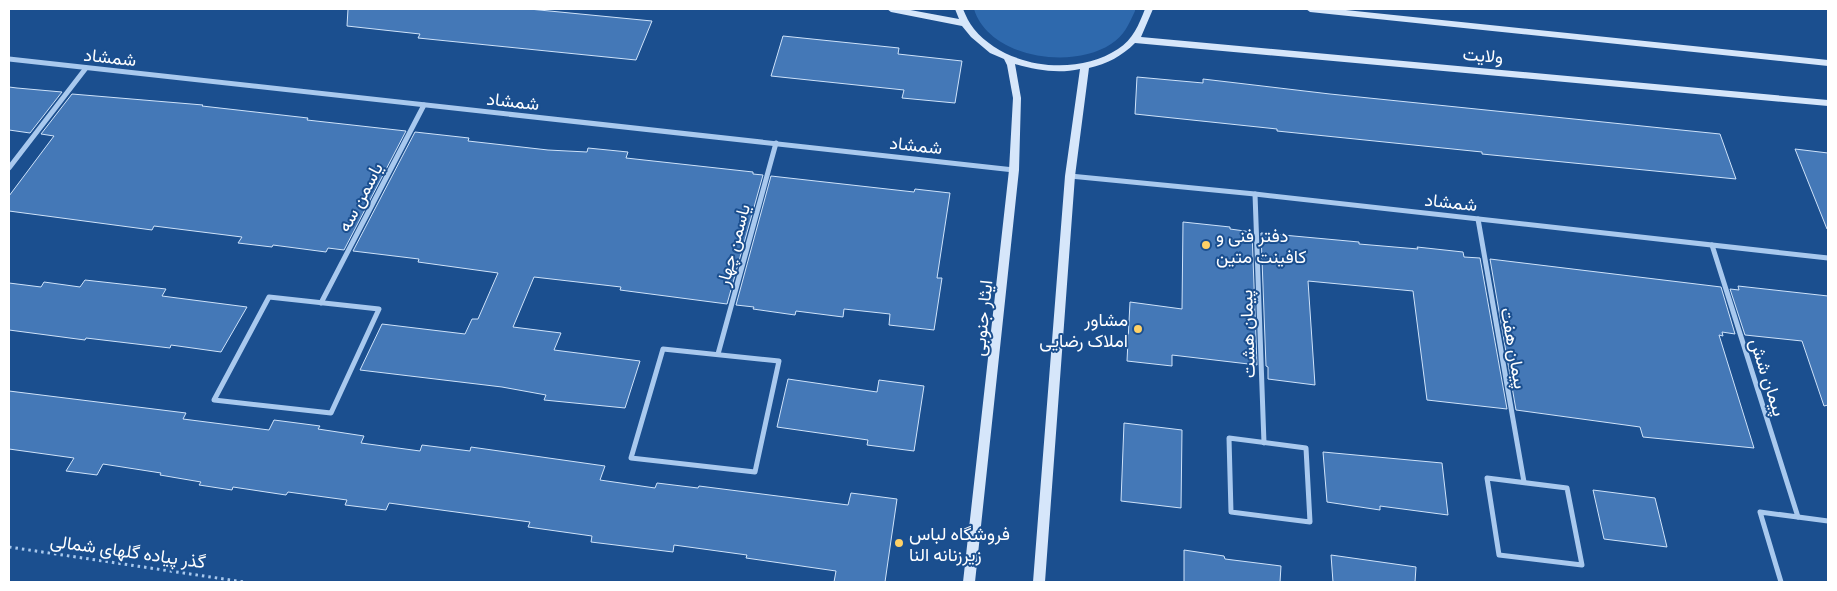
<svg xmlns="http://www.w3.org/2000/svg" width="1837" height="591" font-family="'Archivo Narrow',Vazirmatn,sans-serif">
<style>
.green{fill:#2e69ad}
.building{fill:#4478b7;stroke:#cfe3fa}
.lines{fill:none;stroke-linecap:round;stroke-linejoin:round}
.path{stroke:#a9c9ee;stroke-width:3;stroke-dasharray:2.5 4;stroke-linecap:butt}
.street{stroke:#a9c9ee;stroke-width:5}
.secondary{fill:#d6e6fa;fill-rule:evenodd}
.poi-dot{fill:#ffd166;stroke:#1b4f8f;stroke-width:2}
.labels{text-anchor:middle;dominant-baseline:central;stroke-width:4;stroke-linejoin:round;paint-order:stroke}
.street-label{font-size:18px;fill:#fff;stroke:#1b4f8f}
.poi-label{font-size:18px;fill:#fff;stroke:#1b4f8f;text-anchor:start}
</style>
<rect width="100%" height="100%" fill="#1b4f8f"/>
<path class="green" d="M974 9H1135V11C1129 24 1124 36 1111 44 1072 70 989 58 974 9Z"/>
<g class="building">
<path d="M348 9H529L652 21 636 60 418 38 420 34 347 26Z"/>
<path d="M783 36 899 48 898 54 962 61 955 103 902 98 904 90 771 76Z"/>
<path d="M1137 77 1203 83V79L1330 94 1720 134 1736 179 1482 154V152L1277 131V129L1135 114Z"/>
<path d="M9 87 17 88 62 92 30 133 9 130Z"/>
<path d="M72 94 203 105 202 106 308 118 307 120 406 131 344 250 328 248 326 252 273 245 272 247 238 243 242 237 154 226 152 230 9 211V196L54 136 41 134Z"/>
<path d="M415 132 469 138 468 141 548 150 587 152 588 148 628 152 626 158 753 172V174L763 175 727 304 620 290 621 287 534 277 513 327 561 333 554 350 640 361 625 408 544 400 546 395 502 387 360 370 382 324 465 334 472 319H478L498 273 418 262 419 259 353 251Z"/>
<path d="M1795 149 1828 153V229H1827Z"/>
<path d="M771 176 914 192 915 189 950 193 937 278H942L934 330 889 325 890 314 844 309 843 317 796 311 795 315 753 309 754 307 736 305Z"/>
<path d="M1183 222 1230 227V229L1252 232 1257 365 1172 355V366L1127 361 1130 302 1182 309Z"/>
<path d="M1261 233 1359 242V244L1418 249 1417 247 1463 252 1464 257 1480 258 1507 409 1427 400 1413 291 1308 281 1315 385 1268 379V367L1266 366Z"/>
<path d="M1490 259 1721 287 1735 334 1722 332 1723 336 1719 335 1754 448 1643 437 1640 427 1516 410Z"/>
<path d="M85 280 166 289 162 296 247 307 221 352 171 345 170 348 86 338 85 340 9 330V283L41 287 44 282 80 287Z"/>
<path d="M1738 286 1828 296V405L1824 406 1802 341 1745 335 1730 289 1739 290Z"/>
<path d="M788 379 877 392 879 380 924 386 914 451 867 445 868 440 777 427Z"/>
<path d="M9 391 186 413 183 419 269 430 274 420 320 426 318 429 364 436 361 443 420 451 422 445 470 451 471 447 605 466 600 480 655 488 657 483 698 488 699 486 848 505 851 493 897 499 885 582H834L836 571 746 558 747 555 674 545 673 552 591 542 592 536 528 527 530 522 389 503 386 510 345 505 347 500 288 492 286 495 233 487 232 490 199 485 201 482 160 475 161 473 103 464 97 475 66 471 74 458 9 449Z"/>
<path d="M1124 423 1182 430 1181 508 1121 501Z"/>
<path d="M1323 452 1442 463 1448 515 1380 506V510L1327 502Z"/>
<path d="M1593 490 1655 498 1667 547 1604 539Z"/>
<path d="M1184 550 1224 556 1225 559 1281 566 1280 582H1184Z"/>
<path d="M1331 555 1416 567 1415 582H1333Z"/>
</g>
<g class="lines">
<path class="path" d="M9 547 244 582"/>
<g class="street">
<path d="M9 59 1014 170"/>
<path d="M9 168 86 68"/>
<path d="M1070 176 1255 194 1828 258"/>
<path d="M1255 194 1264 443"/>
<path d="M1478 219 1524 482"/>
<path d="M1712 245 1798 517"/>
<path d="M269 297 379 309 331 413 214 400Z"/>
<path d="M321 303 424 105"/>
<path d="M663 349 779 361 755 472 631 458Z"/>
<path d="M718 354 776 143"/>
<path d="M1229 438 1306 448 1310 522 1231 512Z"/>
<path d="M1487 478 1567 488 1582 565 1499 555Z"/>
<path d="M1781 582 1760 512 1828 521"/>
</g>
<g class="secondary">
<path d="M887 9H905L959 19 955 9H963C966 16 969 23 974 29 1006 68 1076 77 1118 49 1133 40 1139 24 1145 9H1153L1141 37 1828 100V106L1135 43C1122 56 1107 64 1089 68L1075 176 1045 582H1033L1065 176 1080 69C1058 74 1036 70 1015 64L1021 98 1019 170 975 582H963L1009 170 1013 98 1007 65 1004 59 990 53 971 37 962 26 891 12Z"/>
<path d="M1306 9H1336L1828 60V66L1310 12Z"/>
</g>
</g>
<g class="poi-dot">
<circle cx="1206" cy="245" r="5"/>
<circle cx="1138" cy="329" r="5"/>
<circle cx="899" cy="543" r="5"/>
</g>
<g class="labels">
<g class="street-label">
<text transform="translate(1483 55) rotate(5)">ولایت</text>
<text transform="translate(110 57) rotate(6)">شمشاد</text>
<text transform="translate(513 101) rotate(6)">شمشاد</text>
<text transform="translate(916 145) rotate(6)">شمشاد</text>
<text transform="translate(360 197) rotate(-62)">یاسمن سه</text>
<text transform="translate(1451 202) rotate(6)">شمشاد</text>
<text transform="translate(733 245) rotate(-75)">یاسمن چهار</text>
<text transform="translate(982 318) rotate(-84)">ایثار جنوبی</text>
<text transform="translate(1247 334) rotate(-92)">پیمان هشت</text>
<text transform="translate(1514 348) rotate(80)">پیمان هفت</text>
<text transform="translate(1768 377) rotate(72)">پیمان شش</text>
<text transform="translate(128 551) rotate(8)">گذر پیاده گلهای شمالی</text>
</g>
<g class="poi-label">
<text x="1216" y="235">دفتر فنی و<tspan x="1216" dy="21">کافینت متین</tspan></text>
<text x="1128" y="319" text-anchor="end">مشاور<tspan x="1128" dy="21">املاک رضایی</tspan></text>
<text x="909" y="533">فروشگاه لباس<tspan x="909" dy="21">زیرزنانه النا</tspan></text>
</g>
</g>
<rect width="1837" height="591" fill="none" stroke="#ffffff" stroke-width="20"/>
</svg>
